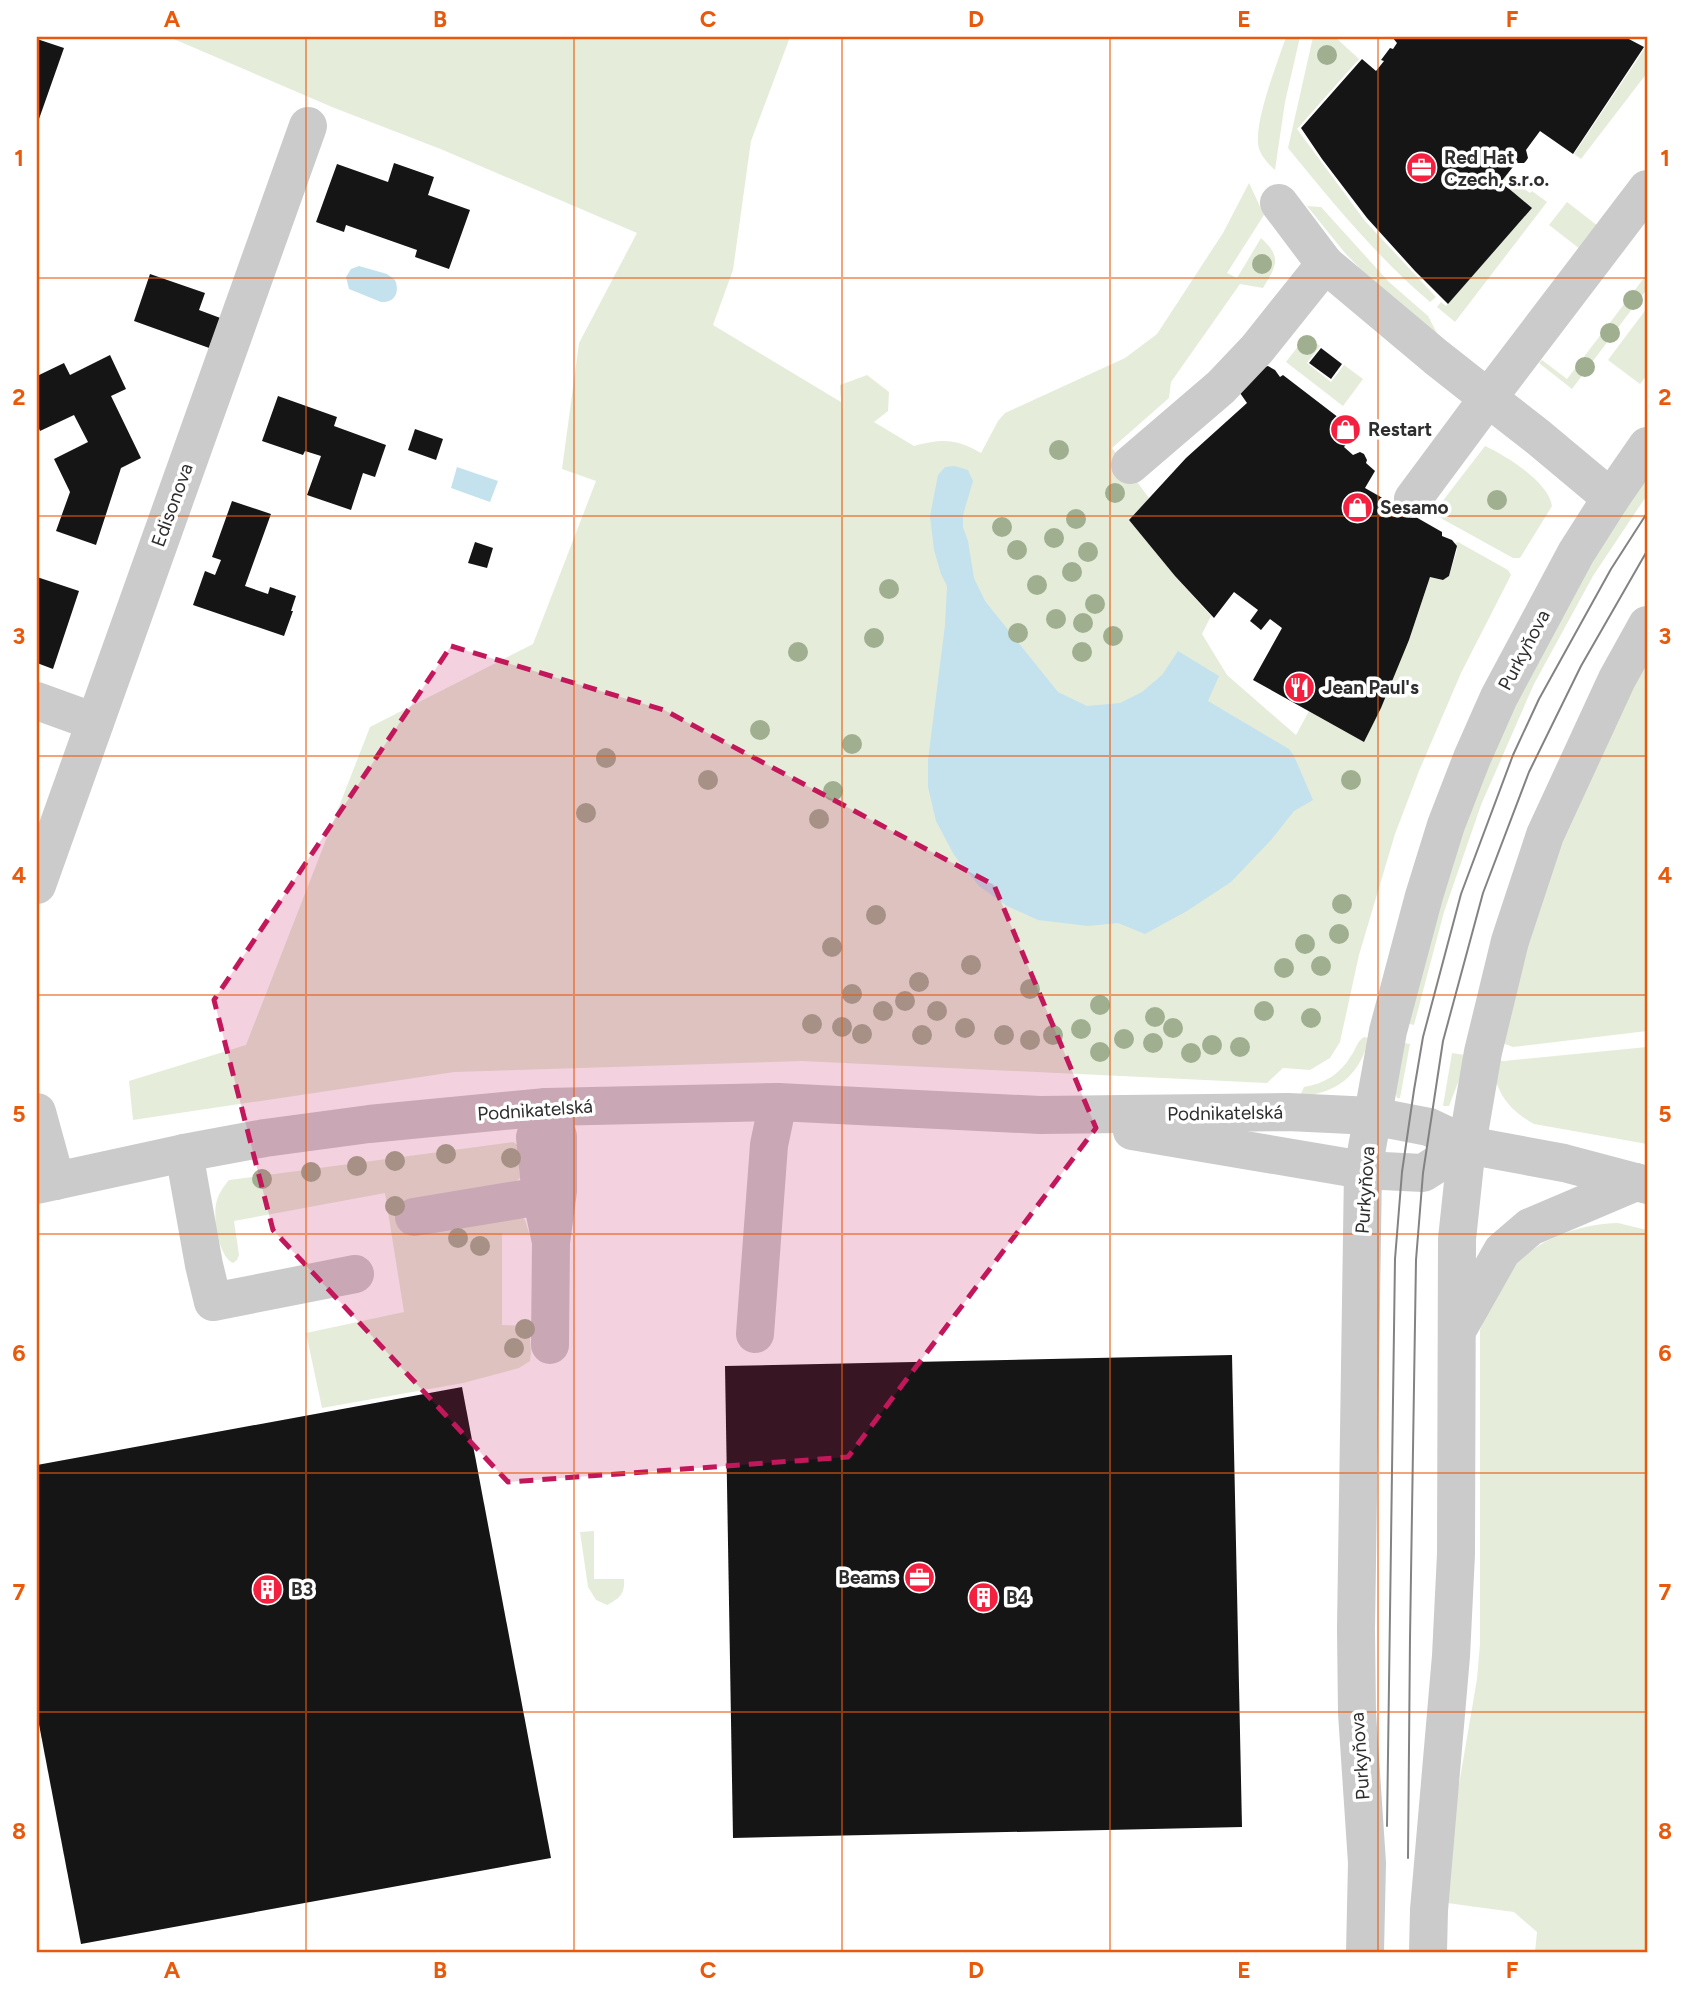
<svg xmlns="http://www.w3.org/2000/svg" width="1684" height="1989" font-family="Figtree,sans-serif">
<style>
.green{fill:#e5edda}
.water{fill:#c4e1ee}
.building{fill:#151515}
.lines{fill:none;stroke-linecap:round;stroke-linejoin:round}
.minor{stroke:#cbcbcb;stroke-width:38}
.tram{stroke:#838383;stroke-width:2}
.tree{fill:#a1af91}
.marked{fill:#c2185b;fill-opacity:0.2;stroke:#c2185b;stroke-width:5;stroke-dasharray:14 9;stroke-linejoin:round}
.grid{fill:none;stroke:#e8590c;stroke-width:2;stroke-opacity:0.55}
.labels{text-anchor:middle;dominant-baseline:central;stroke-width:7;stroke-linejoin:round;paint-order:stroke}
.poi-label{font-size:19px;font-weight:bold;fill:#2e2e2e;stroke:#fff;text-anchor:start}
.street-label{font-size:19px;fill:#2e2e2e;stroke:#fff}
.neatline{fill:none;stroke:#e8590c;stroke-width:2.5}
.grid-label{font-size:23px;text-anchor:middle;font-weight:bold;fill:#e8590c}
</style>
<rect width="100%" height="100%" fill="#fff"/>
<g class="green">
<path d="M169 37H790L751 141 733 270 713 325 841 402 840 385 867 375 889 392 888 411 874 422 914 446C942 439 955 438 981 453L998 421 1005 413 1125 358 1157 334 1223 233 1249 183 1264 215 1227 273 1237 278 1261 238C1283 258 1276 266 1263 288L1240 284 1171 382 1169 398 1112 448 1149 498 1129 520 1175 576 1211 616 1202 634 1227 675 1296 735 1309 711 1409 640 1430 577 1443 580 1449 576 1457 550 1455 543 1458 542 1508 570 1511 575 1461 673 1419 771 1395 834 1359 955 1340 1042 1330 1058 1310 1070 1283 1068 1267 1083 802 1061 454 1072 133 1120 129 1081 246 1045 370 727 533 644 596 481 562 469 579 343 637 233 443 150 332 107Z"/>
<path d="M1286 37H1300L1285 102 1275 170C1268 164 1258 153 1258 143 1256 116 1277 64 1286 37Z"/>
<path d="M1313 37H1335L1359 59 1297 129 1365 221 1436 297 1430 302C1377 257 1332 202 1288 148Z"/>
<path d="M1645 48 1647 49V73L1581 159 1574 154Z"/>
<path d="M1508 173 1515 178 1513 181 1530 193 1532 191 1547 202 1455 322 1437 307 1441 302 1446 306 1531 209 1501 182Z"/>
<path d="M1567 202 1598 226 1580 249 1549 225Z"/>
<path d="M1307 206 1321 207 1389 282 1428 316 1439 337 1378 287 1345 253Z"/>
<path d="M1647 274V289L1572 389 1539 363 1542 360 1567 379Z"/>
<path d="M1647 308V375L1640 384 1608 360Z"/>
<path d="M1306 336 1320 346 1307 363 1331 382 1344 365 1363 379 1343 406 1286 362Z"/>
<path d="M1485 446C1505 455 1549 482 1552 506L1520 558H1513L1437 516 1442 509 1438 507Z"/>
<path d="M1647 469V495L1593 576 1534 684 1481 805 1444 912 1414 1025 1401 1022 1431 908 1521 678Z"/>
<path d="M1647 649V1031L1513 1047 1496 1041 1535 896Z"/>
<path d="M1364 1037 1369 1038C1360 1075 1337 1094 1300 1096L1304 1087C1324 1084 1340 1074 1351 1056 1356 1049 1357 1041 1364 1037Z"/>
<path d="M1399 1042 1410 1044 1400 1098H1397L1396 1094Z"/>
<path d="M1647 1047V1144L1534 1124C1507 1109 1495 1091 1492 1060L1504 1061Z"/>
<path d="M1452 1053 1465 1055 1459 1080 1449 1106H1443Z"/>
<path d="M513 1142 518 1145 520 1178 514 1183 521 1216 525 1220 529 1233H502V1325L529 1326 531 1352 530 1361 519 1368 463 1383 322 1408 306 1333 404 1312 385 1193 234 1221 239 1255 237 1260 233 1263C218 1256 212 1215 217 1200 219 1193 224 1186 229 1180Z"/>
<path d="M1618 1223 1647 1230V1952H1535L1537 1932 1514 1912 1447 1903 1451 1831 1477 1679 1480 1644V1330C1487 1311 1493 1291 1506 1275 1532 1241 1576 1224 1618 1223Z"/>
<path d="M594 1531V1579H624C625 1594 620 1598 607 1605L596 1600 588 1587 580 1532Z"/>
</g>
<g class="water">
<path d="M359 266 387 274 395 280C400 292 395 303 381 302L349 289 346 277 351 269Z"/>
<path d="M955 466 968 470 973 481 963 515V527L968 541 974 578 985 601 1058 692 1087 706 1120 703 1142 692 1162 675 1178 651 1219 676 1208 701 1289 749 1294 756 1313 800 1294 811 1271 840 1231 882 1187 911 1145 934 1118 923 1088 926 1038 920 1007 906 979 886 954 855 936 821 928 787V760L945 625 947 586 941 574 934 550 930 516 938 475 945 467Z"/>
<path d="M457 467 498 481 490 502 451 488Z"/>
</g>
<g class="building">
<path d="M1392 37H1625L1644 47 1573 154 1540 131 1526 150 1528 158 1526 161 1524 163H1516L1501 182 1532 208 1448 304 1415 271 1367 218 1322 159 1301 128 1362 59 1376 71 1384 61 1381 60 1390 48 1393 49 1397 43Z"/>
<path d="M37 39 64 48 39 119 37 118Z"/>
<path d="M394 163 434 177 428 195 470 210 449 269 415 257 417 250 346 225 344 232 316 222 337 164 388 182Z"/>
<path d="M150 274 205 293 199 310 223 319 212 349 134 321Z"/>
<path d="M1321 348 1342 364 1331 379 1309 363Z"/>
<path d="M110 355 126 389 111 396 141 458 121 468 96 545 56 531 70 492 54 459 88 442 74 415 40 431 37 424V376L64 363 70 375Z"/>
<path d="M1268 366 1275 370 1280 377 1283 375 1356 431 1344 447 1353 455 1360 452 1364 454 1367 460 1366 463 1375 471 1365 488 1442 532V536L1452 540 1457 546 1449 576 1443 580 1430 577 1409 640 1381 708 1364 742 1253 680 1282 628 1270 619 1261 630 1255 625 1250 621 1258 610 1234 592 1214 618 1175 576 1129 520 1186 458 1247 403 1240 393 1264 367Z"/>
<path d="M278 396 337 417 334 426 386 445 375 477 363 473 351 510 307 495 321 456 305 451 303 455 262 441Z"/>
<path d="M415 429 443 439 436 460 408 450Z"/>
<path d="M232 501 271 514 245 586 268 594 270 587 296 596 291 611H293L284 636 193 605 205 571 215 575 221 560 212 557Z"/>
<path d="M475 542 493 548 487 568 468 563Z"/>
<path d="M37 577 79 591 53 669 37 663Z"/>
<path d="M1232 1355 1242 1827 733 1838 725 1366Z"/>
<path d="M462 1387 551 1858 81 1944 37 1714V1465Z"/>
</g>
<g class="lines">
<g class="minor">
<path d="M1279 203 1325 264"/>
<path d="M1130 465 1221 387 1257 349 1325 264 1436 357 1488 398 1413 499"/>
<path d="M1611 498 1538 437 1488 398 1647 189"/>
<path d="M37 701 95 722"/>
<path d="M37 885 308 126"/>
<path d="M37 1112 56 1181"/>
<path d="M1132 1131 1363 1170 1423 1173 1467 1145"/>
<path d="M184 1153 204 1265 213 1302 355 1274"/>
<path d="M37 1185 184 1153 265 1138 369 1124 546 1107 778 1102 1040 1115 1288 1112 1372 1116 1429 1127 1467 1145 1564 1163 1647 1185"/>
<path d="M414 1217 541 1196"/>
<path d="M1458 1329 1502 1251 1530 1227 1636 1182"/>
<path d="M755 1334 769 1145 778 1102"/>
<path d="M550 1345 551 1242 541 1196 535 1137 546 1107 558 1136V1191L551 1242"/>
<path d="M1365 1952 1367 1863 1357 1713 1356 1629 1363 1170 1388 1031 1424 896 1446 825 1472 758 1499 697 1576 553 1611 498 1647 446"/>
<path d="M1428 1952 1429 1910 1451 1656 1456 1554 1457 1239 1467 1145 1483 1052 1510 941 1545 835 1617 679 1647 625"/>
</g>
<g class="tram">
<path d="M1387 1826 1395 1259 1402 1172 1414 1090 1423 1037 1461 894 1513 755 1539 699 1611 569 1647 513"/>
<path d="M1408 1858 1410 1638 1416 1260 1423 1173 1443 1041 1483 893 1529 772 1581 666 1647 551"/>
</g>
</g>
<g class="tree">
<circle cx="1327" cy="55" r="10"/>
<circle cx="1262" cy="264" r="10"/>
<circle cx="1633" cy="300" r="10"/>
<circle cx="1610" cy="333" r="10"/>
<circle cx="1307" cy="345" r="10"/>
<circle cx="1585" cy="367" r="10"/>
<circle cx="1059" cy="450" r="10"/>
<circle cx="1115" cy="493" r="10"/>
<circle cx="1497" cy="500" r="10"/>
<circle cx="1076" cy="519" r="10"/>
<circle cx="1002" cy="527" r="10"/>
<circle cx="1054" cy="538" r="10"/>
<circle cx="1017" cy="550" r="10"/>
<circle cx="1088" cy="552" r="10"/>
<circle cx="1072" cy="572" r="10"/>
<circle cx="1037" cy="585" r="10"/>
<circle cx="889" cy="589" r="10"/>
<circle cx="1095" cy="604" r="10"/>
<circle cx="1056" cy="619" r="10"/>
<circle cx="1083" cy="623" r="10"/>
<circle cx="1018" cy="633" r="10"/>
<circle cx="1113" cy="636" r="10"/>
<circle cx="874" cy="638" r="10"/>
<circle cx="798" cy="652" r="10"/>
<circle cx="1082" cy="652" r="10"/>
<circle cx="760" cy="730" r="10"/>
<circle cx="852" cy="744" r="10"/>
<circle cx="606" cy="758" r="10"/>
<circle cx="708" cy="780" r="10"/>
<circle cx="1351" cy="780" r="10"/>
<circle cx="833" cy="791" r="10"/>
<circle cx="586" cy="813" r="10"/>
<circle cx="819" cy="819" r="10"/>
<circle cx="1342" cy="904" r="10"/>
<circle cx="876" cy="915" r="10"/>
<circle cx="1339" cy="934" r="10"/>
<circle cx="1305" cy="944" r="10"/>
<circle cx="832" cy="947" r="10"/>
<circle cx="971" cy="965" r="10"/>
<circle cx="1321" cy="966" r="10"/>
<circle cx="1284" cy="968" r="10"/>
<circle cx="919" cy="982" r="10"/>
<circle cx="1030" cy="989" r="10"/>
<circle cx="852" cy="994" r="10"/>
<circle cx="905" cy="1001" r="10"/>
<circle cx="1100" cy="1005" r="10"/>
<circle cx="883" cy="1011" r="10"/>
<circle cx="937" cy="1011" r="10"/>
<circle cx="1264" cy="1011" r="10"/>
<circle cx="1155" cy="1017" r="10"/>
<circle cx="1311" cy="1018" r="10"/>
<circle cx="812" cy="1024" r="10"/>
<circle cx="842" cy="1027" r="10"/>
<circle cx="965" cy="1028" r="10"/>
<circle cx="1173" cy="1028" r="10"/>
<circle cx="1081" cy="1029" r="10"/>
<circle cx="862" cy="1034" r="10"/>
<circle cx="922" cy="1035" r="10"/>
<circle cx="1004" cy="1035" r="10"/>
<circle cx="1053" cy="1035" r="10"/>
<circle cx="1124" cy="1039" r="10"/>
<circle cx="1030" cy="1040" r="10"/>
<circle cx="1153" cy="1043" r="10"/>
<circle cx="1212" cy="1045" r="10"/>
<circle cx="1240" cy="1047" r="10"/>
<circle cx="1100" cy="1052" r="10"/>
<circle cx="1191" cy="1053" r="10"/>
<circle cx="446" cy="1154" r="10"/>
<circle cx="511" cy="1158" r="10"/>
<circle cx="395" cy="1161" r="10"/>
<circle cx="357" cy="1166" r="10"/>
<circle cx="311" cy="1172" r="10"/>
<circle cx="262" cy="1179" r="10"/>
<circle cx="395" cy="1206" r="10"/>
<circle cx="458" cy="1238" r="10"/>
<circle cx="480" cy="1246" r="10"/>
<circle cx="525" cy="1329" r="10"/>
<circle cx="514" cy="1348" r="10"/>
</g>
<path class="marked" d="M451 646 664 710 994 885 1096 1128 848 1457 508 1482 273 1230 214 1000Z"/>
<path class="grid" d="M306 37V1952M574 37V1952M842 37V1952M1110 37V1952M1378 37V1952M37 278H1647M37 516H1647M37 756H1647M37 995H1647M37 1234H1647M37 1473H1647M37 1712H1647"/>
<defs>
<symbol id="office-disc" viewBox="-11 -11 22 22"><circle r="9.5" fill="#f5203f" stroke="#fff"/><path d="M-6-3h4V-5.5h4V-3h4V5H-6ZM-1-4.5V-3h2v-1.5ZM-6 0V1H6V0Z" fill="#fff"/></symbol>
<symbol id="shop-disc" viewBox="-11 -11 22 22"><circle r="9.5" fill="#f5203f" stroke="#fff"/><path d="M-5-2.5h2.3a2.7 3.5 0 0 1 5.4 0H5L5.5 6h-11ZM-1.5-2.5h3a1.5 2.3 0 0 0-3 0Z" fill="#fff"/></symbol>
<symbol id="restaurant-disc" viewBox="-11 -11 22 22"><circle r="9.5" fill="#f5203f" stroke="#fff"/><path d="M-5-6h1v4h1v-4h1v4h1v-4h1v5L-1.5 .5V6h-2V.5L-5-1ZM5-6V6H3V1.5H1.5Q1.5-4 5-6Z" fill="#fff"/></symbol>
<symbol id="building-disc" viewBox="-11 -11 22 22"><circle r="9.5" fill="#f5203f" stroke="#fff"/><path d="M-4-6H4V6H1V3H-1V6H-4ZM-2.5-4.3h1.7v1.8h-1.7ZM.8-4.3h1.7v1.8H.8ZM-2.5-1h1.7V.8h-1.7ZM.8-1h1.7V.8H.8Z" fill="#fff"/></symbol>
</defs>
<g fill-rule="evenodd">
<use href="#office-disc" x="1404" y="150" width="35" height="35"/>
<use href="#shop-disc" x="1328" y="412" width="35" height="35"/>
<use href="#shop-disc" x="1340" y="490" width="35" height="35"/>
<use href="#restaurant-disc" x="1282" y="670" width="35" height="35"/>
<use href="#office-disc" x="902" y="1560" width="35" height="35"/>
<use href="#building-disc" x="250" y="1572" width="35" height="35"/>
<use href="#building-disc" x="966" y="1580" width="35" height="35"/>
</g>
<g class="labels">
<g class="poi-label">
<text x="1444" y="157">Red Hat<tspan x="1444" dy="22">Czech, s.r.o.</tspan></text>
<text x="1368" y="429">Restart</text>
<text x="1380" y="507">Sesamo</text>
<text x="1322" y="687">Jean Paul's</text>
<text x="896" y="1577" text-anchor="end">Beams</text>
<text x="291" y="1589">B3</text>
<text x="1006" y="1597">B4</text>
</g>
<g class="street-label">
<text transform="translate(172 505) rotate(-70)">Edisonova</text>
<text transform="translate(1524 650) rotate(-62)">Purkyňova</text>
<text transform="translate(535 1110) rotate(-4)">Podnikatelská</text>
<text transform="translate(1225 1113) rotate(-1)">Podnikatelská</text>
<text transform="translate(1365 1190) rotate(-86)">Purkyňova</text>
<text transform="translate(1360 1756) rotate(-94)">Purkyňova</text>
</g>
</g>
<rect width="1684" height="1989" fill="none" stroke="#ffffff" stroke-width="77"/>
<rect x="38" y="38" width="1608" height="1913" class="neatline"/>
<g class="grid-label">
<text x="172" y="27">A</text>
<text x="440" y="27">B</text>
<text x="708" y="27">C</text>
<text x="976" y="27">D</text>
<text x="1244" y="27">E</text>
<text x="1512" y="27">F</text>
<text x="19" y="166">1</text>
<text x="1665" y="166">1</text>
<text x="19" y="405">2</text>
<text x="1665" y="405">2</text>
<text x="19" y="644">3</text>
<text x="1665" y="644">3</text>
<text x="19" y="883">4</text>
<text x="1665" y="883">4</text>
<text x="19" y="1122">5</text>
<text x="1665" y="1122">5</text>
<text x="19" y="1361">6</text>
<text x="1665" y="1361">6</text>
<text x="19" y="1600">7</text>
<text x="1665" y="1600">7</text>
<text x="19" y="1839">8</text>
<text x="1665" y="1839">8</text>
<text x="172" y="1978">A</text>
<text x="440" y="1978">B</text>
<text x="708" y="1978">C</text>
<text x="976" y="1978">D</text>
<text x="1244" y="1978">E</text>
<text x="1512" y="1978">F</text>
</g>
</svg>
